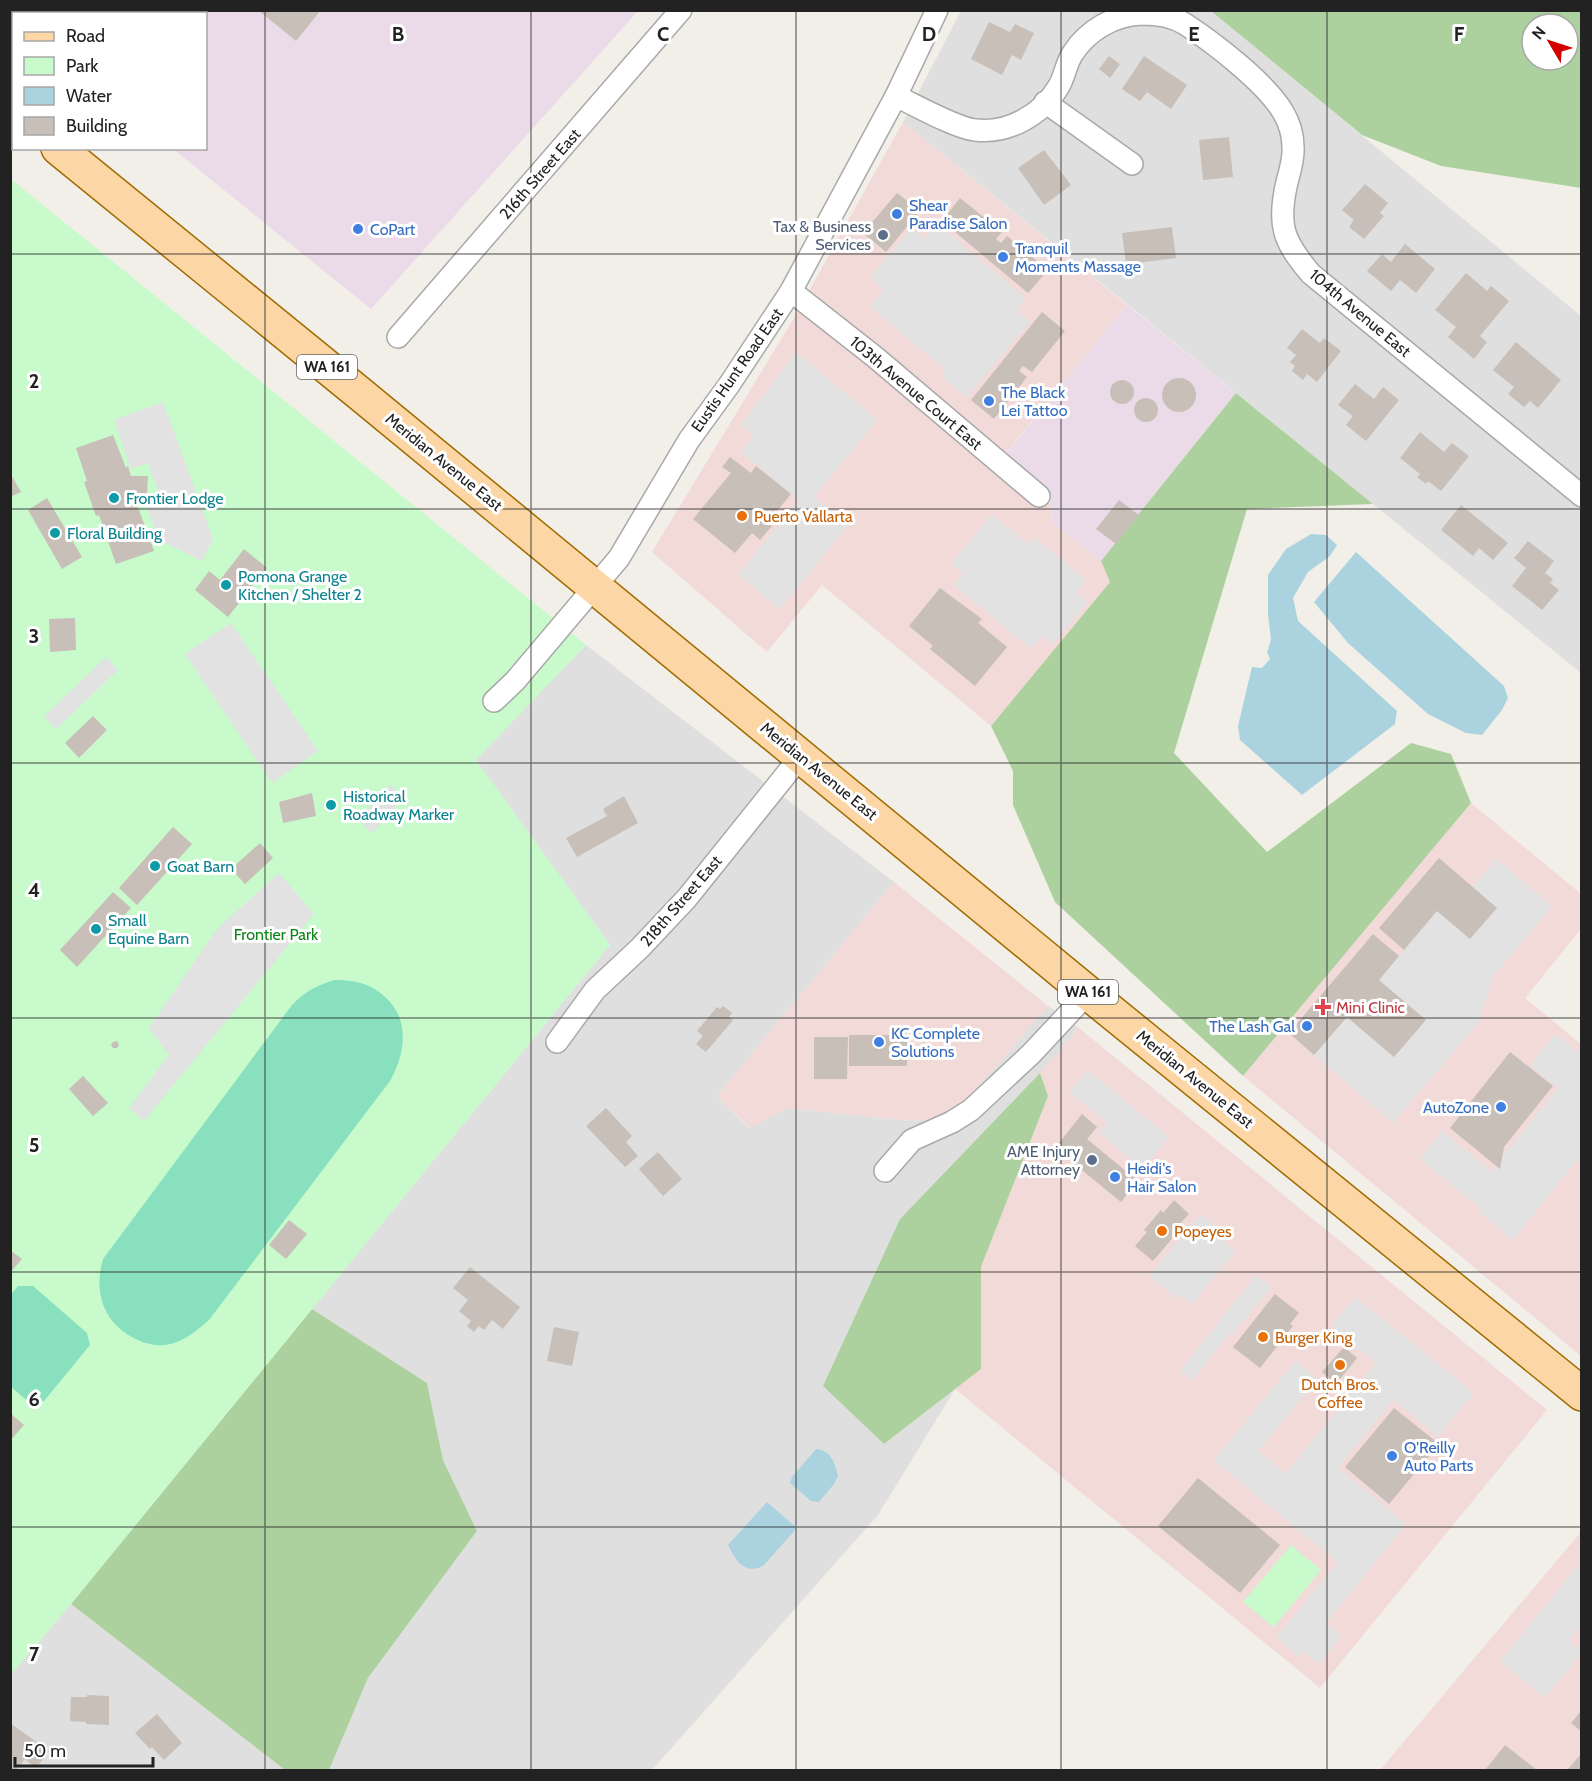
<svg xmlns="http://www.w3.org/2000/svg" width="1592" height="1781" font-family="Cabin,sans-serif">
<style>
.residential{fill:#e0dfdf}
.commercial{fill:#f2dad9}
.industrial{fill:#ebdbe8}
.forest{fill:#add19e;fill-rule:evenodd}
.park{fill:#c8facc}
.pitch{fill:#88e0be}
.parking{fill:#e2e2e2}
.water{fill:#aad3df}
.building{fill:#c7bfb8}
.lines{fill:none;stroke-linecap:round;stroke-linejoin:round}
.minor-casing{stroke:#a9a9a9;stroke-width:24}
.primary-casing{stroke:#a06b00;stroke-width:36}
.minor{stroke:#fff;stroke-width:21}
.primary{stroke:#fcd6a4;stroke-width:33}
.grid{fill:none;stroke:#222;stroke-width:1.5;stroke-opacity:0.55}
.shop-dot{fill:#3f7fe0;stroke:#fff;stroke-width:2}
.service-dot{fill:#5c6f8a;stroke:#fff;stroke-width:2}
.culture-dot{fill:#0f9aa8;stroke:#fff;stroke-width:2}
.food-dot{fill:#e8710a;stroke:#fff;stroke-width:2}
.health-dot{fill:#e0444e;stroke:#fff;stroke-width:2}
.labels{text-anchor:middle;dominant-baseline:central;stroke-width:6;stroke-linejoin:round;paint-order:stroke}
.shield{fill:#fff;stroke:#646464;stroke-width:1.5}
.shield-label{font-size:15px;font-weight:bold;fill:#222}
.street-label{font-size:16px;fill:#222;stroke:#fff}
.shop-label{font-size:16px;fill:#366cbe;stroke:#fff;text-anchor:start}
.service-label{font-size:16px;fill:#4e5e75;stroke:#fff;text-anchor:end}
.culture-label{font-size:16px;fill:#0d838f;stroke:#fff;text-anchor:start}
.food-label{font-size:16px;fill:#c56008;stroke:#fff;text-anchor:start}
.park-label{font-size:16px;fill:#0c8416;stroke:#fff}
.health-label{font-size:16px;fill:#be3a42;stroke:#fff;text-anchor:start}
.grid-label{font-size:20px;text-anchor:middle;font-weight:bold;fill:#222;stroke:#fff;stroke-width:6;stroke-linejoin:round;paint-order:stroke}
</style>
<rect width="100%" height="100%" fill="#f2efe9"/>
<g class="residential">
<path d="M961 11H1211L1581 316V673L903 122Z"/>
<path d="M586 645 894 882 717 1096 749 1128 786 1108 912 1121 929 1119 946 1113 964 1101 982 1083 1048 1006 1079 1028 1040 1073 900 1219 884 1444 955 1389 878 1515 652 1770H329L368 1678 477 1531 443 1460 427 1383 312 1309 610 945 475 759Z"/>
<path d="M71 1604 285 1770H11V1674Z"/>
</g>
<g class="commercial">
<path d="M903 122 1127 305 1006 453 1050 492 1052 522 1101 561 1110 582 991 726 822 585 767 652 652 552 794 318Z"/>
<path d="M1471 803 1581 894V929L1525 998 1581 1044V1356L1243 1076Z"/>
<path d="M894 882 1048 1006 982 1083 964 1101 946 1114 929 1119 912 1121 787 1108 750 1128 717 1096Z"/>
<path d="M1079 1028 1547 1410 1320 1688 955 1389 981 1369V1267L1048 1096 1040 1073Z"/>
<path d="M1581 1532V1770H1380Z"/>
</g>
<g class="industrial">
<path d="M10 11H638L371 309 173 149 206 148V14H14L13 20 11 17Z"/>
<path d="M1127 305 1236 393 1101 561 1052 522 1050 492 1006 454Z"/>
</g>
<g class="forest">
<path d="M1211 11H1581V188L1441 166 1362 135ZM1532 24H1568V60H1532Z"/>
<path d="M1236 393 1373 504 1247 509 1174 753 1267 852 1411 743 1451 754 1471 803 1243 1076 1055 902 1013 805V771L991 726 1110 582 1101 561Z"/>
<path d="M1040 1073 1048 1096 981 1267V1369L884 1444 823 1386 900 1219Z"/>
<path d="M312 1309 427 1383 443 1460 477 1531 368 1678 329 1770H285L71 1604Z"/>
</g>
<g class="park">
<path d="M11 179 586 645 476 760 610 945 71 1604 11 1674Z"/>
<path d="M1291 1545 1321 1570 1274 1627 1243 1602Z"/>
</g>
<g class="pitch">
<path d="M334 980C346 980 360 981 371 987 410 1008 409 1047 390 1081L209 1320C196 1331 183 1343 165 1345 156 1346 146 1344 138 1340 104 1325 93 1293 103 1259L292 1005C305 991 317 986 334 980Z"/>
<path d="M18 1286H33L87 1333 90 1345 44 1401 31 1404 11 1387V1294Z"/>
</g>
<g class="parking">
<path d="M103 11H174L171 14H106Z"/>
<path d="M937 224 1025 298 1016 310 1030 322 967 397 941 376 946 370 870 307 884 290 870 278 911 228 925 239Z"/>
<path d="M796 352 877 420 814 497 848 525 780 609 738 574 799 500 741 452 754 435 741 425Z"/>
<path d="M163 402 213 539 202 561 159 540 147 507 162 501 148 463 131 469 114 420Z"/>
<path d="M992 514 1028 544 1034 537 1086 580 1077 592 1088 602 1053 644 1042 636 1031 649 954 585 963 574 951 563Z"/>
<path d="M231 623 318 751 272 783 185 654Z"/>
<path d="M106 657 118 670 56 729 44 717Z"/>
<path d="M390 785 404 798 372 833 358 820Z"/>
<path d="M1496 859 1552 906 1495 974 1477 1025 1393 1123 1314 1055 1347 1017 1394 1057 1426 1020 1379 980 1437 911 1470 939 1497 908 1472 887Z"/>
<path d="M279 873 314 914 144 1121 129 1108 169 1055 149 1028 217 929Z"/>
<path d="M1556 1034 1581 1055V1155L1513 1240 1479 1212 1481 1209 1420 1159 1442 1131 1491 1171 1558 1088 1530 1065Z"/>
<path d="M1087 1070 1169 1137 1143 1169 1099 1133 1107 1122 1069 1093Z"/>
<path d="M1201 1214 1227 1236 1224 1241 1236 1251 1192 1304 1181 1295 1177 1299 1149 1276Z"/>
<path d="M1256 1275 1271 1287 1233 1334 1230 1333 1192 1381 1180 1371Z"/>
<path d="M1355 1297 1474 1393 1438 1437 1393 1400 1338 1468 1406 1524 1326 1623 1342 1636 1318 1664 1302 1651 1298 1656 1276 1638 1338 1562 1214 1461 1295 1361 1317 1379 1258 1451 1286 1473 1376 1363 1332 1326Z"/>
<path d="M1581 1562V1624L1569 1640 1581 1651V1653L1545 1698 1500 1661Z"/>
</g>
<g class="water">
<path d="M1311 534 1326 535 1337 545 1330 556 1308 572 1293 598 1298 621 1397 711 1395 724 1302 795 1240 740 1238 726 1252 667 1262 668 1270 659 1267 652 1271 640 1268 614V575L1286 549Z"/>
<path d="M1356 552 1504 686 1508 698 1502 710 1482 735 1466 733 1428 714 1348 643 1314 602Z"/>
<path d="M816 1449C831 1450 835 1464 838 1476L834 1484 819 1502 811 1501 790 1483 792 1477Z"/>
<path d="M767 1502 797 1528 763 1566C744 1575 736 1561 728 1545Z"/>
</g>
<g class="building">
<path d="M258 10H321L296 41Z"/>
<path d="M989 22 1010 32 1015 24 1034 33 1021 60 1012 55 1002 75 971 59Z"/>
<path d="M1109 56 1120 64 1110 78 1099 69Z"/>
<path d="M1144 56 1187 85 1171 109 1147 92 1140 101 1122 89Z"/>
<path d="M1229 137 1233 177 1203 180 1199 140Z"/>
<path d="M1044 150 1071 185 1044 205 1018 168Z"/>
<path d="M1365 184 1388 203 1380 213 1384 216 1364 239 1349 227 1354 220 1342 210Z"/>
<path d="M897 193 920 211 886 252 863 233Z"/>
<path d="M960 198 1002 232 996 239 1001 243 1007 236 1048 270 1028 293 942 221Z"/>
<path d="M1172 227 1176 258 1137 263V261L1126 263 1122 233Z"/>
<path d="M1405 244 1435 269 1416 293 1400 280 1391 291 1367 271 1382 254 1391 262Z"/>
<path d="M1466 273 1487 291 1491 286 1509 301 1480 336 1487 342 1474 359 1448 337 1456 327 1435 310Z"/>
<path d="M1042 312 1065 331 1032 372 1023 366 1019 371 1027 377 994 419 971 400Z"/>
<path d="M1302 329 1320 343 1324 338 1341 351 1317 382 1307 374 1303 380 1292 371 1295 366 1290 362 1296 355 1287 348Z"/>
<path d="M1516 342 1561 380 1538 408 1530 401 1524 407 1508 394 1514 387 1493 370Z"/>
<circle cx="1179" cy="395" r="17"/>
<circle cx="1122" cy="392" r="12"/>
<path d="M1355 384 1374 399 1383 387 1399 400 1366 441 1346 425 1353 416 1338 405Z"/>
<circle cx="1146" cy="410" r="12"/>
<path d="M1420 432 1444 452 1452 443 1469 456 1441 491 1428 481 1426 484 1417 477 1420 474 1400 458Z"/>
<path d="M113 435 126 468 128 466 131 476H148L147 494 137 495 139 501 136 502 154 551 116 564 99 515 96 516 84 482 87 481 76 448Z"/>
<path d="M730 457 751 473 756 466 791 494 773 516 767 511 762 517 772 526 760 540 752 533 735 553 693 519 731 473 722 467Z"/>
<path d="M10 473 21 492 10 497Z"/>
<path d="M47 498 82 557 62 569 28 510Z"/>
<path d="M1119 500 1139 515 1116 544 1096 529Z"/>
<path d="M1461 505 1508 543 1493 560 1479 548 1473 556 1441 530Z"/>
<path d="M1528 541 1554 561 1545 573 1553 579 1550 583 1559 590 1542 610 1512 586 1526 568 1514 558Z"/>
<path d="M244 549 267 568 228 617 195 590 209 571 220 580Z"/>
<path d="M940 588 982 619 978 623 1007 647 975 686 930 649 933 646 909 626Z"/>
<path d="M75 618 76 650 50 652 49 619Z"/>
<path d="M93 716 107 730 79 758 65 743Z"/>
<path d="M312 793 316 816 283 823 279 802Z"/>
<path d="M624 796 638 823 577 857 566 838 607 816 603 809Z"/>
<path d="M173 827 192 844 137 905 119 888Z"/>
<path d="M260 843 273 858 245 884 231 869Z"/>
<path d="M1439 858 1497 908 1470 939 1437 911 1404 950 1379 928Z"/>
<path d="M113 892 131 908 77 967 60 950Z"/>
<path d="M1373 934 1399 956 1379 980 1426 1020 1394 1057 1347 1017 1314 1055 1289 1033Z"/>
<path d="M723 1006 732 1013 729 1017 733 1020 706 1052 696 1044 703 1036 697 1031 717 1007 720 1009Z"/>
<rect x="849" y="1035" width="58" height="31"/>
<path d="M814 1037H848L847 1079H814Z"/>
<path d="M117 1041 119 1045 117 1048H113L111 1045 113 1042Z"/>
<path d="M1510 1052 1553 1086 1504 1147 1500 1169 1450 1128Z"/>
<path d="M83 1076 108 1103 93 1116 69 1089Z"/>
<path d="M606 1108 632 1136 626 1142 638 1156 625 1167 586 1126Z"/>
<path d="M1082 1114 1097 1127 1087 1139 1138 1181 1121 1202 1055 1148Z"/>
<path d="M658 1152 682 1179 663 1196 639 1169Z"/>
<path d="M1174 1200 1189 1214 1178 1226 1181 1228 1153 1261 1135 1246 1147 1232 1144 1230 1161 1210 1163 1213Z"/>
<path d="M289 1220 307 1234 286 1259 269 1245Z"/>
<path d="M10 1250 22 1259 10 1273Z"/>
<path d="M470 1267 520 1307 503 1329 492 1320 484 1330 479 1326 474 1332 467 1326 471 1321 459 1311 468 1300 453 1288Z"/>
<path d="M1275 1294 1299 1313 1290 1324 1293 1326 1260 1368 1233 1347Z"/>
<path d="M554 1327 579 1332 572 1366 547 1361Z"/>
<path d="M1344 1347 1357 1358 1336 1384 1322 1372Z"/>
<path d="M1394 1408 1439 1444 1389 1504 1345 1467Z"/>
<path d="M10 1413 24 1425 10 1441Z"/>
<path d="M1198 1478 1280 1545 1240 1593 1158 1526Z"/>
<path d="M87 1695 109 1696V1725L86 1724V1722L70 1721 71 1697H87Z"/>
<path d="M1582 1710V1732L1571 1723Z"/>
<path d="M157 1714 182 1743 164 1760 152 1747 150 1749 135 1733Z"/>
<path d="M10 1723 49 1751 36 1768 25 1759 16 1770H10Z"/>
<path d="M1505 1745 1537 1770H1485Z"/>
<path d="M1582 1753V1770H1567Z"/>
</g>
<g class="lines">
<defs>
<g id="minor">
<path d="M896 96C915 105 956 128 975 130 1008 134 1042 115 1059 86 1065 76 1066 63 1073 53 1088 30 1114 15 1142 14 1157 14 1172 16 1185 24 1214 43 1266 83 1283 112 1289 122 1293 135 1293 147 1294 158 1290 171 1287 182 1277 225 1283 241 1311 274L1582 496"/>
<path d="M1045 102 1132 164"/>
<path d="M791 291 875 357 1039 496"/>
<path d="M398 337 681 10"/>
<path d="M494 701 515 681 619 558 689 440 729 385 791 291 896 96 937 10"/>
<path d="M557 1042 595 990 640 948 687 898 801 756"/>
<path d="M885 1171 912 1140 952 1122 971 1110 1031 1054 1088 993"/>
</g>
<g id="primary">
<path d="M10 110 14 113"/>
<path d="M58 148 359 393 1088 993 1582 1394"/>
</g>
</defs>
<use href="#minor" class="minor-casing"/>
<use href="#primary" class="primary-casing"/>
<use href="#minor" class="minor"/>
<use href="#primary" class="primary"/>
</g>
<path class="grid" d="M265 10V1770M531 10V1770M796 10V1770M1061 10V1770M1327 10V1770M10 254H1582M10 509H1582M10 763H1582M10 1018H1582M10 1272H1582M10 1527H1582"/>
<g class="shop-dot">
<circle cx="897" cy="214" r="6"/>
<circle cx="358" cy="229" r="6"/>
<circle cx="1003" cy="257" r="6"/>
<circle cx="989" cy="401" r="6"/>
<circle cx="1307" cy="1026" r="6"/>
<circle cx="879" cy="1042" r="6"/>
<circle cx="1501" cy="1107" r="6"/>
<circle cx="1115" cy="1177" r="6"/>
<circle cx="1392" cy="1456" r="6"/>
</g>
<g class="service-dot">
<circle cx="883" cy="235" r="6"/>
<circle cx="1092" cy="1160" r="6"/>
</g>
<g class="culture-dot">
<circle cx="114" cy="498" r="6"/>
<circle cx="55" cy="533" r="6"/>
<circle cx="226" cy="585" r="6"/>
<circle cx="331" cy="805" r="6"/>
<circle cx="155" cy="866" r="6"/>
<circle cx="96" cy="929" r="6"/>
</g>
<g class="food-dot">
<circle cx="742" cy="516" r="6"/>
<circle cx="1162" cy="1231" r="6"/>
<circle cx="1263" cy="1337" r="6"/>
<circle cx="1340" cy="1365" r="6"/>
</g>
<path class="health-dot" d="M1320 998h6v6h6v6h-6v6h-6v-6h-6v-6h6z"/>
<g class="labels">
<g class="shield">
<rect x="297" y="355" width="60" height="24" rx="4.5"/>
<rect x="1058" y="980" width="60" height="24" rx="4.5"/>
</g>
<g class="shield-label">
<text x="327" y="367">WA 161</text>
<text x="1088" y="992">WA 161</text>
</g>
<g class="street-label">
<text transform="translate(540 174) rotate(-49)">216th Street East</text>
<text transform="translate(1360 313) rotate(40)">104th Avenue East</text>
<text transform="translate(737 370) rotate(-55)">Eustis Hunt Road East</text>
<text transform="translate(916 393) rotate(40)">103th Avenue Court East</text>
<text transform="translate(444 462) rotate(39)">Meridian Avenue East</text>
<text transform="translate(819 771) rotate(39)">Meridian Avenue East</text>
<text transform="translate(681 901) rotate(-49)">218th Street East</text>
<text transform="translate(1195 1079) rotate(39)">Meridian Avenue East</text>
</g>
<g class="shop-label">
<text x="909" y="205">Shear<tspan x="909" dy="18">Paradise Salon</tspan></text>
<text x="370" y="229">CoPart</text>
<text x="1015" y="248">Tranquil<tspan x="1015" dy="18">Moments Massage</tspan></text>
<text x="1001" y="392">The Black<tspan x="1001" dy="18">Lei Tattoo</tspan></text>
<text x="1295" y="1026" text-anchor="end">The Lash Gal</text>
<text x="891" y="1033">KC Complete<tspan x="891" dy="18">Solutions</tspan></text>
<text x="1489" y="1107" text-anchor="end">AutoZone</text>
<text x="1127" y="1168">Heidi's<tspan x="1127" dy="18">Hair Salon</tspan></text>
<text x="1404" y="1447">O'Reilly<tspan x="1404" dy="18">Auto Parts</tspan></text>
</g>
<g class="service-label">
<text x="871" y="226">Tax &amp; Business<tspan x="871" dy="18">Services</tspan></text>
<text x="1080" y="1151">AME Injury<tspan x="1080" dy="18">Attorney</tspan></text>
</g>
<g class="culture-label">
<text x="126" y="498">Frontier Lodge</text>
<text x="67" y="533">Floral Building</text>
<text x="238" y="576">Pomona Grange<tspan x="238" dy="18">Kitchen / Shelter 2</tspan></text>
<text x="343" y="796">Historical<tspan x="343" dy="18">Roadway Marker</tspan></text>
<text x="167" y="866">Goat Barn</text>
<text x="108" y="920">Small<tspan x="108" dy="18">Equine Barn</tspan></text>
</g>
<g class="food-label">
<text x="754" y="516">Puerto Vallarta</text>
<text x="1174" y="1231">Popeyes</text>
<text x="1275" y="1337">Burger King</text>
<text x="1340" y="1384" text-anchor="middle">Dutch Bros.<tspan x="1340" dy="18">Coffee</tspan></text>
</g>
<g class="park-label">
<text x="276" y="934">Frontier Park</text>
</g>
<g class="health-label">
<text x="1336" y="1007">Mini Clinic</text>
</g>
</g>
<g class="grid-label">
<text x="398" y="41">B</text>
<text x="663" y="41">C</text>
<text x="929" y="41">D</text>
<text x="1194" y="41">E</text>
<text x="1459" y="41">F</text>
<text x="34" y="388">2</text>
<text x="34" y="643">3</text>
<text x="34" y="897">4</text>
<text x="34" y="1152">5</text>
<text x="34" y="1406">6</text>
<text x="34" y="1661">7</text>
</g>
<rect width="1592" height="1781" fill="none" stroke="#222222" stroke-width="24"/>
<rect x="12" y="12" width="195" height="138" fill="#ffffff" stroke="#a7a7a7" stroke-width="1.5"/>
<rect x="24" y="32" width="30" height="9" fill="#fcd6a4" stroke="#a7a7a7" stroke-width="1.5"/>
<text x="66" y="42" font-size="18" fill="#222222">Road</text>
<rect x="24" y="57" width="30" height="18" fill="#c8facc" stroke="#a7a7a7" stroke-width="1.5"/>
<text x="66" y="72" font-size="18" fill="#222222">Park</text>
<rect x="24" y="87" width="30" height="18" fill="#aad3df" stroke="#a7a7a7" stroke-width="1.5"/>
<text x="66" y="102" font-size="18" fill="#222222">Water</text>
<rect x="24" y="117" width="30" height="18" fill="#c7bfb8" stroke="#a7a7a7" stroke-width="1.5"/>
<text x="66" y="132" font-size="18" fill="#222222">Building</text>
<g transform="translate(1550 42) rotate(309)"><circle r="28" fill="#ffffff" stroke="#a7a7a7" stroke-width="1.5"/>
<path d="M0-4.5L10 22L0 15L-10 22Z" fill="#d40000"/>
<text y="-9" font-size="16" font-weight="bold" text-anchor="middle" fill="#222222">N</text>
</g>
<path d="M15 1757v9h138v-9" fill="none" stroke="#222222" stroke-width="3"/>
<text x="24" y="1757" font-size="18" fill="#222222" stroke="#ffffff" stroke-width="4.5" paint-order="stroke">50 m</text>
</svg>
